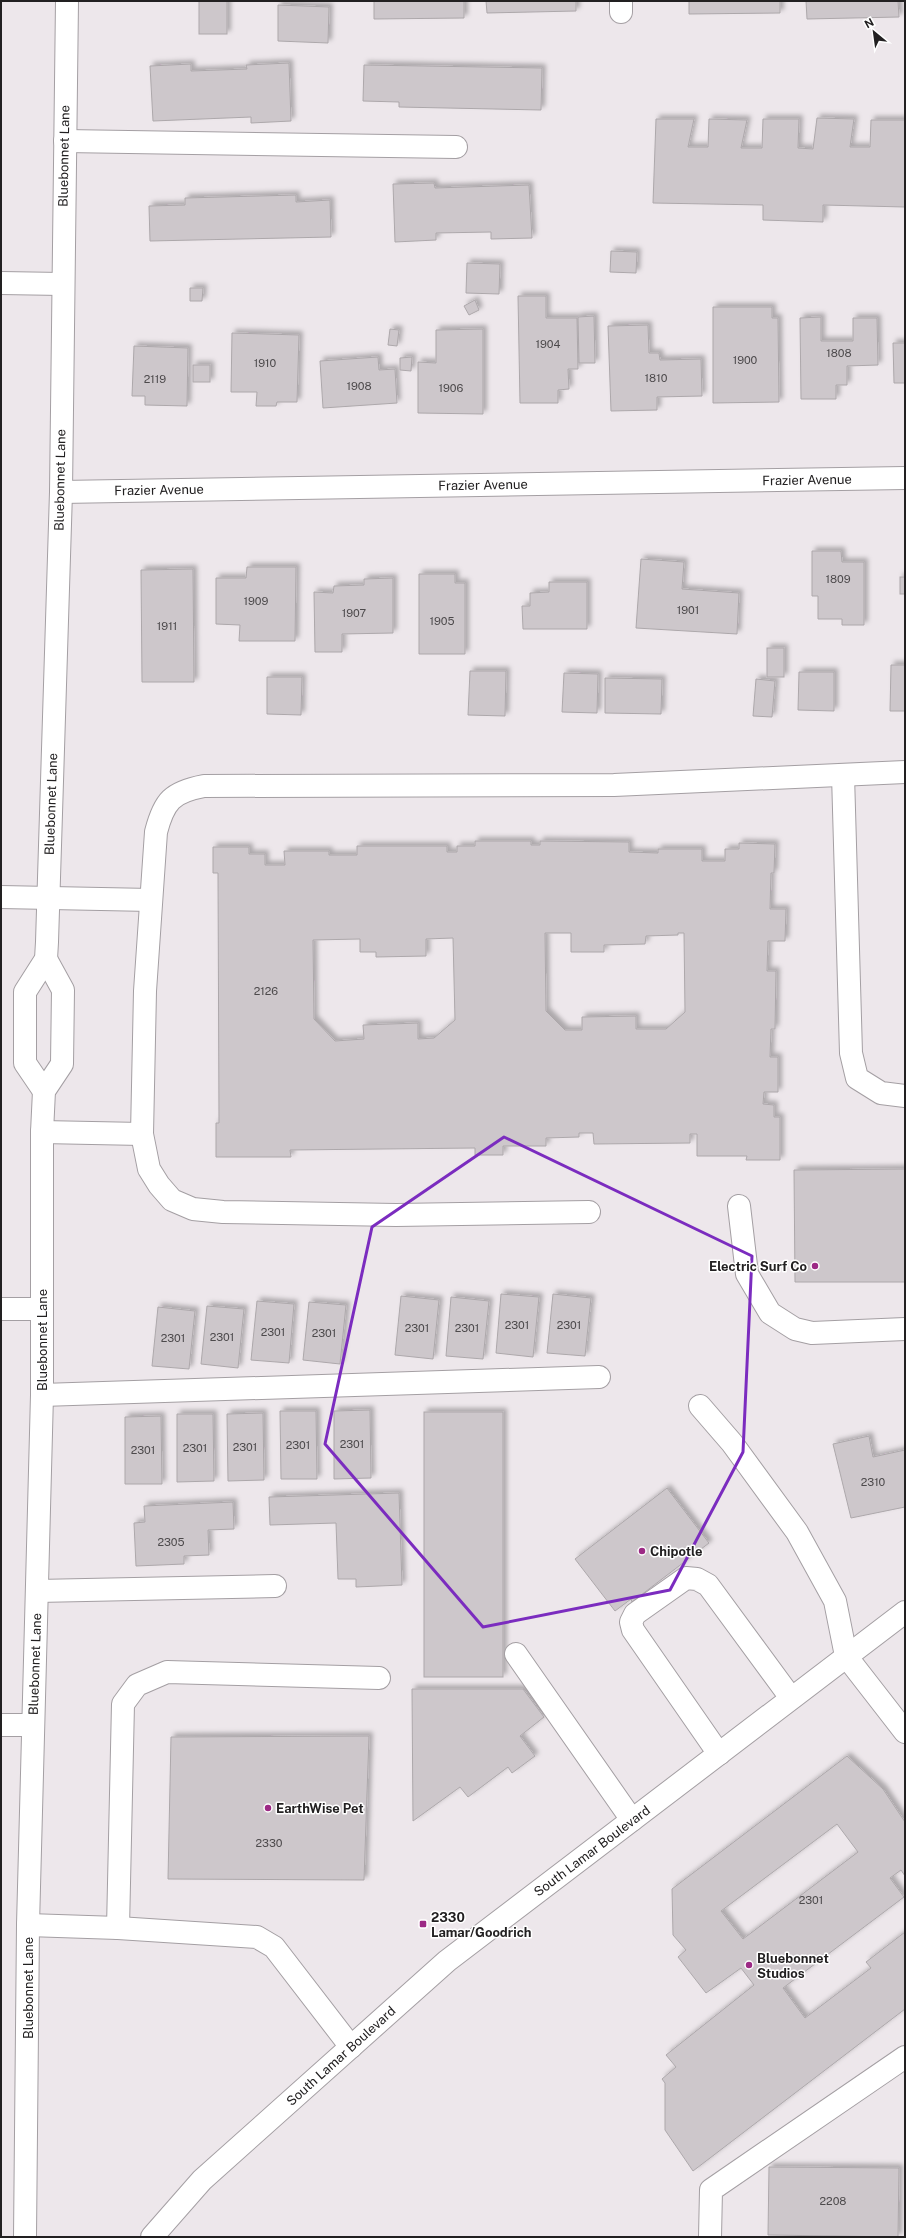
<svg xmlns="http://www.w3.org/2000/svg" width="906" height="2238" font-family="'Public Sans',sans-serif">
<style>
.building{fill:#cdc7cb;stroke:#ada8ab;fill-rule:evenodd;filter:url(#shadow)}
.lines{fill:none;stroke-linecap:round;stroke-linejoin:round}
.minor-casing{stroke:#a49fa3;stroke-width:24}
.major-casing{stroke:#a49fa3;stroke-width:24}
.minor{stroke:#fff;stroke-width:22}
.major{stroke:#fff;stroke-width:22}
.marked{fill:none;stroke:#7b2cbf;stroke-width:3;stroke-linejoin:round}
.poi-dot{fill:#9c2985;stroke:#fff;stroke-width:1.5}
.labels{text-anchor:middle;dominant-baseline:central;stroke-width:3;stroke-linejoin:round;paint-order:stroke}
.number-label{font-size:11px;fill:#4d4a4c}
.street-label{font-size:13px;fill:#222021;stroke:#fff}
.poi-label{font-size:13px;font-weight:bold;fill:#222021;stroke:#fff;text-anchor:start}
</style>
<defs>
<filter id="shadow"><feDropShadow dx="3.5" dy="-3.5" stdDeviation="2" flood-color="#0004"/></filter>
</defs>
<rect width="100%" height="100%" fill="#ede7eb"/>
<g class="building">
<rect x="199" y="1" width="28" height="33"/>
<path d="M374 1H464V18L374 19Z"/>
<path d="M486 1H576V11L487 13Z"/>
<path d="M689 1H780V13L689 14Z"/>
<path d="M806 1H898L899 17 807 19Z"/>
<path d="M278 5 329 7 328 43 278 41Z"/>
<path d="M289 63 291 121 251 123V117L153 121 150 66 191 64V71L247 69 246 65Z"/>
<path d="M364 65 542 68 541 110 399 107V102L363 101Z"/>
<path d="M817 118 854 119 850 147H870L871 120H905V207L823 205V222L763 220V205L653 203 656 119H694L688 147H708L709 119 747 120 741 148H762L763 119H799L798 148 813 149Z"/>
<path d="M434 183 435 188 529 185 532 238 491 239V232L436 233V240L395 242 393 184Z"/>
<path d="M296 195V202L330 200 331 237 150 241 149 206 185 205V198Z"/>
<path d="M611 251 637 252 636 273 610 272Z"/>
<path d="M467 263 500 264 499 294 466 293Z"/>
<path d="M190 288H203L202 301H190Z"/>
<path d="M518 296H546V318H577L578 369H568L569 389 558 390V403H520Z"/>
<path d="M475 300 479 310 469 315 464 306Z"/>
<path d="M713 307H772V318H778L779 402 713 403Z"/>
<path d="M594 316 595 363H579L578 317Z"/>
<path d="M821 317V341H853V318H877L878 365 847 366V385H836V399H801L800 318Z"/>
<path d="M648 325 649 353H659L660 360 701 359 702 396 657 397V410L611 411 608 326Z"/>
<path d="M390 329 399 330 397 346 388 345Z"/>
<path d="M483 329V414L418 413V362L436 363V330Z"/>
<path d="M232 333 299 335 297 402H277L276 406H256L257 392H231Z"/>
<path d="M893 343H905V383H894Z"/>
<path d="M134 346 188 348 187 406 145 405V396H132Z"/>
<path d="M378 357 379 370 395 369 397 403 323 408 320 361Z"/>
<path d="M412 357 411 371 400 370V358Z"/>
<rect x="193" y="365" width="17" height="17"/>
<path d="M812 551H841L842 562H864V625H842V619H818V596H812Z"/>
<path d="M641 559 684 562 682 589 739 593 737 634 636 628Z"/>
<path d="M247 567H296L295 641H239L240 625 216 624V578H246Z"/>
<path d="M193 569 194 682H142L141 570Z"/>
<path d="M419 574H455V583H465V654H419Z"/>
<rect x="900" y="577" width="5" height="17"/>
<path d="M393 578V633L342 634V652H315L314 592 333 593 334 586 364 585V579Z"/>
<path d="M549 582H587V629H523L522 606H530V593L549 592Z"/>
<rect x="767" y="648" width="17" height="29"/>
<path d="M891 665H905V711H890Z"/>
<path d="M470 671H506L505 716 468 715Z"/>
<path d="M799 672H834V711L798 710Z"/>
<path d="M564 673 598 674 597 713 562 712Z"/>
<path d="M267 677H302L301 715 267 714Z"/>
<path d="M605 678 662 679 661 714 605 713Z"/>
<path d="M756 679 775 681 772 717 753 716Z"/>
<path d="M475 841H531V845H540V841L629 842V852L658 853V849H702V861H725V849H739V843L775 844 774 873H771L770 909H786L785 941H768L767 971H776L775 1029H771L770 1057H778V1092H764L763 1104 774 1105V1117H780V1160H746L747 1156H697V1134H690V1143L594 1144 593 1133H579V1137L546 1138V1146H503V1155H475V1148L290 1150 291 1157H216V1123H219L218 873H213V847H249V854H265V865H285L284 851H329V855H357V846H447V852H457V846H475ZM545 933H571V952H604V945L645 944 646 936 678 935V933H684L685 1012 666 1029H636V1016L582 1017V1030H565L546 1011ZM453 938 455 1020 434 1038 418 1039V1023L363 1025 364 1039 335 1041 314 1019 313 940 360 939V952H376V957L426 956V939Z"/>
<path d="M905 1169V1282H795L794 1170Z"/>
<path d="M501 1294 539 1297 533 1357 496 1353Z"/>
<path d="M553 1294 591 1298 585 1356 547 1353Z"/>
<path d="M401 1296 439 1300 433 1359 395 1355Z"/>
<path d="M451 1297 489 1301 483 1359 446 1356Z"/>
<path d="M257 1301 294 1304 289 1363 251 1360Z"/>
<path d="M309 1302 346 1305 340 1364 303 1360Z"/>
<path d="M207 1306 244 1309 238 1368 201 1364Z"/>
<path d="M158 1307 195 1311 189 1369 152 1366Z"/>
<path d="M370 1410 371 1478 334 1479V1411Z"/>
<path d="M280 1411H316L317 1479H281Z"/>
<rect x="424" y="1412" width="79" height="265"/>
<path d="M263 1413 264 1480 228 1481 227 1414Z"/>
<path d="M177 1414H213L214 1481 177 1482Z"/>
<path d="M161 1416 162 1484H125V1417Z"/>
<path d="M869 1436 873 1457 905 1450V1507L851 1518 833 1444Z"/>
<path d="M667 1488 709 1543 632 1602 631 1599 615 1611 575 1559Z"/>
<path d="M399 1493 402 1585 356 1587V1579H338L336 1523 270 1525 269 1497Z"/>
<path d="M233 1502 234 1529 208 1530 209 1555 184 1556V1564L136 1566 134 1523 145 1522 144 1506Z"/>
<path d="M412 1689H523L544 1717 520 1736 535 1756 512 1773 508 1767 468 1797 460 1787 413 1821Z"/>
<path d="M369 1736 364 1880 168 1879 171 1737Z"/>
<path d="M847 1756 883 1789 905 1822V1876L901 1870 890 1878 904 1897 783 1988 805 2018 871 1968 866 1962 905 1932V2009L693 2171 665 2130V2083L662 2079 676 2067 666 2055 754 1985 741 1968 706 1993 678 1957 686 1950 673 1935 672 1889ZM837 1824 858 1852 743 1939 721 1911Z"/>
<path d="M769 2167 899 2168 898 2237 768 2235Z"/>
</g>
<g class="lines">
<defs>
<g id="minor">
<path d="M621 12V1"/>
<path d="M65 141 456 147"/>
<path d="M1 283 62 284"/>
<path d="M61 492 905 478"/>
<path d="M843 775 851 1053 857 1078 881 1093 905 1096"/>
<path d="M1 897 151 900"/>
<path d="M44 1091 25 1063V992L46 959 47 942 61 492 67 1"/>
<path d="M42 1132 142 1134"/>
<path d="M739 1206 747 1274 770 1313 795 1329 812 1333 905 1329"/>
<path d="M589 1212 396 1215 223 1212 193 1209 172 1200 159 1185 149 1169 142 1134 145 991 156 832C164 801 172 792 204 786L614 785 905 772"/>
<path d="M1 1309H42"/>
<path d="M42 1395 599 1377"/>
<path d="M700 1406 732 1443 797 1532 835 1601 846 1656 905 1732"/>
<path d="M37 1591 275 1586"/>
<path d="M516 1654 632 1820"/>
<path d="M1 1725H33"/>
<path d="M719 1754 633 1630 631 1622 635 1614 686 1578 697 1579 708 1585 791 1698"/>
<path d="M28 1925 118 1928 257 1937 274 1947 351 2047"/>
<path d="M118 1928 123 1704 137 1685 167 1672 379 1678"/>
<path d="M25 2237 28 1925 42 1395V1132L44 1091 62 1064 63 990 46 959"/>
<path d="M710 2237 711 2190 905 2057"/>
</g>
<path id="major" d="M152 2237 202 2180 447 1961 905 1612"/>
</defs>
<use href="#minor" class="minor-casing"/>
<use href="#major" class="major-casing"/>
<use href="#minor" class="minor"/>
<use href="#major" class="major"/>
</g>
<path class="marked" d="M504 1137 752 1256 743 1452 670 1590 483 1627 325 1444 372 1227Z"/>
<g class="poi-dot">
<circle cx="815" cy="1266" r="4"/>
<circle cx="642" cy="1551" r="4"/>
<circle cx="268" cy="1808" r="4"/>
<rect x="419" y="1920" width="8" height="8" rx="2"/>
<circle cx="749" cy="1965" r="4"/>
</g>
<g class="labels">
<g class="number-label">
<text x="548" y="344">1904</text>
<text x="839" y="353">1808</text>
<text x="745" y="360">1900</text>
<text x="265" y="363">1910</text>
<text x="656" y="378">1810</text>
<text x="155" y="379">2119</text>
<text x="359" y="386">1908</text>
<text x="451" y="388">1906</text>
<text x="838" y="579">1809</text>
<text x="256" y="601">1909</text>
<text x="688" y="610">1901</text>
<text x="354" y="613">1907</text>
<text x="442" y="621">1905</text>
<text x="167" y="626">1911</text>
<text x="266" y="991">2126</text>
<text x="517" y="1325">2301</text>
<text x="569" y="1325">2301</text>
<text x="417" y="1328">2301</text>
<text x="467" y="1328">2301</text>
<text x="273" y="1332">2301</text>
<text x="324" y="1333">2301</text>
<text x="222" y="1337">2301</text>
<text x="173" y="1338">2301</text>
<text x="352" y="1444">2301</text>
<text x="298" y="1445">2301</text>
<text x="245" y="1447">2301</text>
<text x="195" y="1448">2301</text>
<text x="143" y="1450">2301</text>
<text x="873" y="1482">2310</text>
<text x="171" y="1542">2305</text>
<text x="269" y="1843">2330</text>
<text x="811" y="1900">2301</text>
<text x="833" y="2201">2208</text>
</g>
<g class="street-label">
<text transform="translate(64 156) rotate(-89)">Bluebonnet Lane</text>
<text transform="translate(60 480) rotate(-89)">Bluebonnet Lane</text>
<text transform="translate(807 480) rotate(-1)">Frazier Avenue</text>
<text transform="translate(483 485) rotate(-1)">Frazier Avenue</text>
<text transform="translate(159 490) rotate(-1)">Frazier Avenue</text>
<text transform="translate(51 804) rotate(-88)">Bluebonnet Lane</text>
<text transform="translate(42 1340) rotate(-90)">Bluebonnet Lane</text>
<text transform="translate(35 1664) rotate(-88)">Bluebonnet Lane</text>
<text transform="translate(592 1851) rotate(-37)">South Lamar Boulevard</text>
<text transform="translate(28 1988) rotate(-90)">Bluebonnet Lane</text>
<text transform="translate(341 2056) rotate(-42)">South Lamar Boulevard</text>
</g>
<g class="poi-label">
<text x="807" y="1266" text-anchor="end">Electric Surf Co</text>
<text x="650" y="1551">Chipotle</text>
<text x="276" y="1808">EarthWise Pet</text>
<text x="431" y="1917">2330<tspan x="431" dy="15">Lamar/Goodrich</tspan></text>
<text x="757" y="1958">Bluebonnet<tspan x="757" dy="15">Studios</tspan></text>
</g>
</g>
<rect width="906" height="2238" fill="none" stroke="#222021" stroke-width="4"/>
<g transform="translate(874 32) rotate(331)" stroke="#ffffff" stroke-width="3" paint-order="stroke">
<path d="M0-3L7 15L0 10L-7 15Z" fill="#222021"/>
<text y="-6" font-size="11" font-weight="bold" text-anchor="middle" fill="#222021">N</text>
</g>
</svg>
